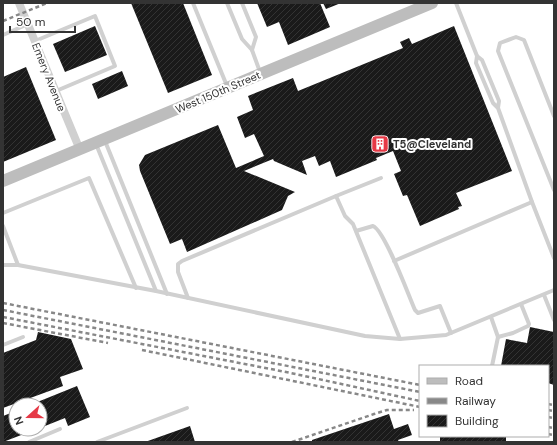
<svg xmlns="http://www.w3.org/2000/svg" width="557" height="445" font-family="'DM Sans',sans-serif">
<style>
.building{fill:url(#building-hatch)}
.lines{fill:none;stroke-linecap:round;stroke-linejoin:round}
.service{stroke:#d0d0d0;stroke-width:4}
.minor{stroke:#d0d0d0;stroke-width:8}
.secondary{stroke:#bdbdbd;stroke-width:12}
.rail{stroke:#888;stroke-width:2.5;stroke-dasharray:4 3;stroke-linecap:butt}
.labels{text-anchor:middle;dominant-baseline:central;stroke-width:4;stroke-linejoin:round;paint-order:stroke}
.street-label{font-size:11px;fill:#333;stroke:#fff}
.poi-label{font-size:11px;font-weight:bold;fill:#333;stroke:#fff;text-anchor:start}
</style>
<defs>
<pattern id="building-hatch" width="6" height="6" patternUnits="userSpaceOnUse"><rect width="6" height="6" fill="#1a1a1a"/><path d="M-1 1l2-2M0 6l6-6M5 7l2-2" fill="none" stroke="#333"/></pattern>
</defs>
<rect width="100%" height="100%" fill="#fff"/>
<g class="building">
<path d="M131 3H183L212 75 168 93Z"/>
<path d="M257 3H320L330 27 288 45 279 22 267 27Z"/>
<path d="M323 3H341L326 9Z"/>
<path d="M95 26 107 55 65 72 53 44Z"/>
<path d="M454 26 512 171 456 193 462 206 458 207 459 209 420 226 407 195 403 196 394 174 401 171 393 151 376 158 377 160 336 177 330 161 319 166 315 156 302 161 307 175 274 161 273 159 244 171 295 192 288 196 282 210 187 252 182 239 170 244 140 171 139 165 145 155 218 125 236 168 264 156 254 134 245 138 237 117 253 110 248 96 293 78 298 91 403 48 400 42 409 38 412 44Z"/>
<path d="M26 67 56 140 3 162V77Z"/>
<path d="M122 71 128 86 98 99 92 84Z"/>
<path d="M530 327 554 332V385L548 383V366H501L506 339 527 343Z"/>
<path d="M38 332 71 339 83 369 60 377 63 386 3 408V353L36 340Z"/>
<path d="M77 386 90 417 68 426 65 418 40 428V405H30Z"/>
<path d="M16 411V429H37L3 442V416Z"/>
<path d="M389 414 394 429 408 424 412 435 398 440 399 442H312V440Z"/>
<path d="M190 426 195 442H145Z"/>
<rect x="440" y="436" width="66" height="6"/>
</g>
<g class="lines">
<g class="service">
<path d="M193 3 227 86"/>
<path d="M227 3 242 39 252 50 260 72"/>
<path d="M242 3 256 37 252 50"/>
<path d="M456 3 477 56"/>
<path d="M3 35 28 24"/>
<path d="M35 41 95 16 115 66 56 91"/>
<path d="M498 108 493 103 476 63 477 56 482 60 499 101 498 108 532 202"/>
<path d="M554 116 524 40 516 37 500 43 498 51 554 190"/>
<path d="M105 141 167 294"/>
<path d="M96 144 156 291"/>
<path d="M336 196 381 178"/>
<path d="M3 213 89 178 136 288"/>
<path d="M3 226 18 265 156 291 365 336 400 339 446 335 554 290"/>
<path d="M356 231 373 226C385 231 408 294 415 310L418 313 440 306 451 333"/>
<path d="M394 261 532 202 554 258"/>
<path d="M3 265H18"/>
<path d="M544 295 554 320"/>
<path d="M188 298 178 272V264L182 261 336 196 345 216 353 224 400 339"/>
<path d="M491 317 498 337 492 366"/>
<path d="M498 337 513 333 528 326 529 324 521 304"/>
<path d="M3 345 23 337"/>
<path d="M29 442 60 429"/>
<path d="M97 442 187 408"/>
</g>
<path class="minor" d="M19 3 80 150"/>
<path class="secondary" d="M3 181 432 3"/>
<g class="rail">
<path d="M3 21 47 3"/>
<path d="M3 303 420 385"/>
<path d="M3 310 420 392"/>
<path d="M3 317 286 372 420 401"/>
<path d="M3 323 108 343"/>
<path d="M142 350 420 407"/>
<path d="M548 404 554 405"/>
<path d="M548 410 554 411"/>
<path d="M548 417 554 418"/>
<path d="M548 427 554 428"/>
<path d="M548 434 554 435"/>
<path d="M292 442 374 414 387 410H414"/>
</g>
</g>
<defs>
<symbol id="building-square" viewBox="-11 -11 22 22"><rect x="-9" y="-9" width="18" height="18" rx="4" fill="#e63946" stroke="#fff"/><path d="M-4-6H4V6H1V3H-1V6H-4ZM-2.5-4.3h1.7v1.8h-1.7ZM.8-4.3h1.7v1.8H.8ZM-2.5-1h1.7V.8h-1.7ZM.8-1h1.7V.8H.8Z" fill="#fff"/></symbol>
</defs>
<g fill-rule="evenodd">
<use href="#building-square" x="370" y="134" width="20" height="20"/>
</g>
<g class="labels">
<g class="street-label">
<text transform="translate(49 77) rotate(68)">Emery Avenue</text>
<text transform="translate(218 92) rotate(-23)">West 150th Street</text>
</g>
<g class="poi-label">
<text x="393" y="144">T5@Cleveland</text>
</g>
</g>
<rect width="557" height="445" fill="none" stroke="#333333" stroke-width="8"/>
<rect x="419" y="365" width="130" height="72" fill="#ffffff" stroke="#adadad"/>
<rect x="427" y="378" width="20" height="6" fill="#bdbdbd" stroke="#adadad"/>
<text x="455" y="385" font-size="12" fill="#333333">Road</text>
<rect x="427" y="398" width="20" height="6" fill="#888888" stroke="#adadad"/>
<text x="455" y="405" font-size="12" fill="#333333">Railway</text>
<rect x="427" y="415" width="20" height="12" fill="url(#building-hatch)" stroke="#adadad"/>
<text x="455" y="425" font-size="12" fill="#333333">Building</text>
<g transform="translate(28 417) rotate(249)"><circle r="19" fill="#ffffff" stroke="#adadad"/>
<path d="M0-3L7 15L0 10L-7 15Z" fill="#e63946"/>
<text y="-6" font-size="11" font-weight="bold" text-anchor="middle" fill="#333333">N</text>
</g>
<path d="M10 26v6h65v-6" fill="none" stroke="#333333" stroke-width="2"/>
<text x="16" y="26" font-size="12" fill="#333333" stroke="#ffffff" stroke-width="3" paint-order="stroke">50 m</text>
</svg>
